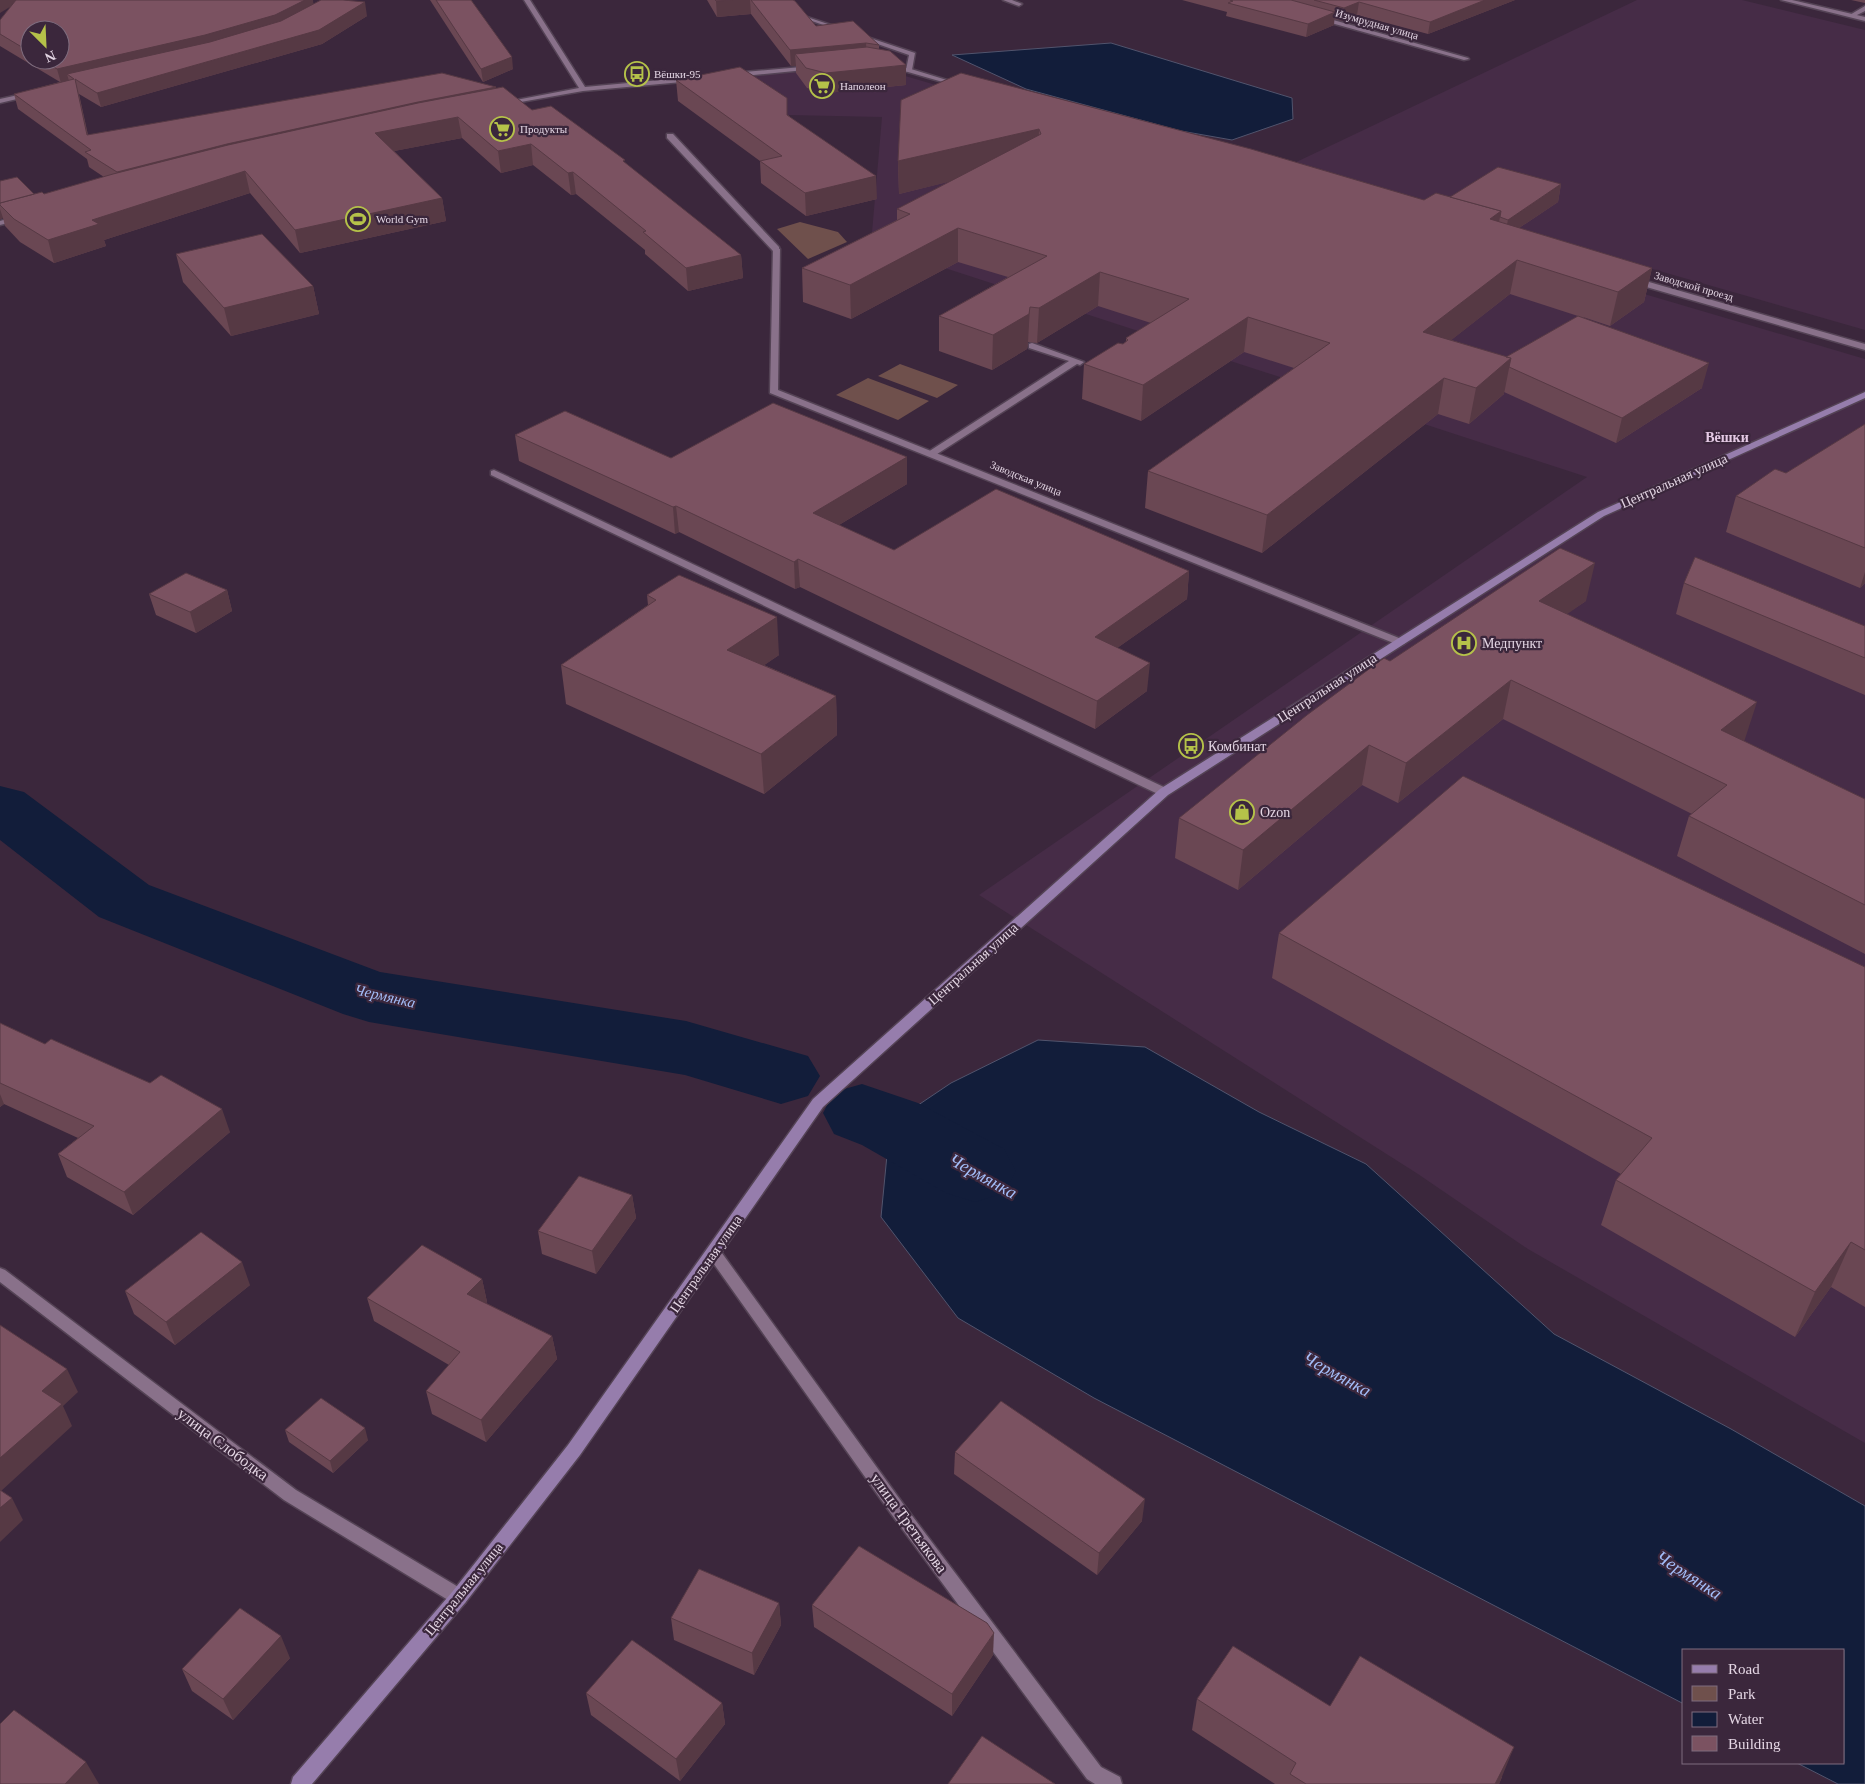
<svg xmlns="http://www.w3.org/2000/svg" width="1865" height="1784" font-family="Georgia,serif">
<style>
.built{fill:#462c47}
.green{fill:#6f504c}
.water{fill:#121d3a;stroke:#51546d}
.lines{fill:none;stroke-linecap:round;stroke-linejoin:round}
.river{fill:#121d3a;fill-rule:evenodd}
.lane-casing{stroke:#544355;stroke-width:3}
.street-casing{stroke:#544355;stroke-width:3}
.secondary-casing{stroke:#544355;stroke-width:3}
.lane{fill:#89718a;fill-rule:evenodd}
.street{fill:#89718a;fill-rule:evenodd}
.secondary{fill:#967dac;fill-rule:evenodd}
.wall{fill:#6a4753;fill-rule:evenodd}
.shaded-wall{fill:#563944}
.building{fill:#7b5261;stroke:#563944}
.labels{text-anchor:middle;dominant-baseline:central;stroke-width:4.5;stroke-linejoin:round;paint-order:stroke}
.far-street-label{font-size:11px;fill:#e4d6e4;stroke:#3b273c}
.far-poi-label{font-size:11px;fill:#e4d6e4;stroke:#3b273c;text-anchor:start}
.far-quarter-label{font-size:14px;font-weight:bold;fill:#e5cae5;stroke:#3b273c}
.street-label{font-size:14px;fill:#e4d6e4;stroke:#3b273c}
.poi-label{font-size:14px;fill:#e4d6e4;stroke:#3b273c;text-anchor:start}
.water-label{font-size:15px;font-style:italic;fill:#a3bdf8;stroke:#3b273c}
.near-street-label{font-size:16px;fill:#e4d6e4;stroke:#3b273c}
.near-water-label{font-size:18px;font-style:italic;fill:#a3bdf8;stroke:#3b273c}
</style>
<rect width="100%" height="100%" fill="#3b273c"/>
<g class="built">
<path d="M1637 0H1742L1865 30V330L1290 165Z"/>
<path d="M819 68 902 75 1865 359V1443L1528 1249 1418 1174 979 895 1587 477 871 244 882 117 788 115 747 76Z"/>
</g>
<g class="green">
<path d="M800 222 838 232 847 242 808 259 777 229Z"/>
<path d="M900 364 958 385 937 398 878 376Z"/>
<path d="M868 378 929 401 898 420 836 395Z"/>
</g>
<g class="water">
<path d="M1111 43 1292 98 1293 119 1232 140 1181 131 1026 89 952 55Z"/>
<path d="M1038 1040 1145 1047 1259 1112 1366 1164 1554 1334 1731 1429 1865 1506V1784H1838L1797 1763H1844V1650H1684V1704L1094 1398 958 1318 881 1217 890 1124 951 1083Z"/>
</g>
<g class="lines">
<g class="river">
<path d="M0 786 24 792 149 885 380 972 686 1021 808 1056 820 1076 808 1096 781 1104 685 1075 369 1022 343 1014 99 917 0 840Z"/>
<path d="M862 1084 918 1103 1004 1149 1016 1171 1004 1193 975 1202 946 1193 862 1145 834 1134 823 1113 834 1092Z"/>
</g>
<defs>
<g id="lane">
<path d="M1003 0H1012L1022 4 1019 6Z"/>
<path d="M1865 6V11L1853 17 1848 16Z"/>
<path d="M792 12 915 53 912 70 909 72 906 70 909 55 792 14Z"/>
<path d="M1319 16 1468 58 1469 59 1464 60 1317 19 1316 18Z"/>
<path d="M32 92 35 94 34 95 0 103V99Z"/>
<path d="M667 134H673L779 247V251H773L667 138Z"/>
<path d="M1032 343 1084 362 1080 365 1077 364 934 456H928V452L1069 361 1029 348V344Z"/>
<path d="M494 470 1168 789 1170 792 1164 796 1160 795 491 475V471Z"/>
</g>
<g id="street">
<path d="M524 0H530L585 87 693 77 696 79 693 81 583 91 503 105V103L505 102 579 88Z"/>
<path d="M1781 0H1792L1865 17V21Z"/>
<path d="M890 65 911 69 963 85 960 87 908 72 888 68 887 67Z"/>
<path d="M813 66 815 67V69L733 77 730 75 733 73Z"/>
<path d="M21 215 25 217 24 219 0 225V221Z"/>
<path d="M773 247 780 249 778 390 1404 640 1405 642 1404 644H1396L770 393Z"/>
<path d="M1629 278H1635L1865 344V350L1629 282Z"/>
<path d="M714 1247 719 1249 904 1505 1101 1767 1120 1777 1122 1784H1095L1087 1779 892 1515 709 1257 706 1253 709 1249Z"/>
<path d="M0 1268 5 1270 296 1490 465 1591 468 1597 465 1603 459 1605 453 1603 284 1500 0 1282Z"/>
</g>
<path id="secondary" d="M1865 392V398L1604 516 1168 795 823 1107 580 1455 465 1603 312 1784H291L293 1777 453 1591 568 1445 813 1099 1160 789 1598 512Z"/>
</defs>
<use href="#lane" class="lane-casing"/>
<use href="#street" class="street-casing"/>
<use href="#secondary" class="secondary-casing"/>
<use href="#lane" class="lane"/>
<use href="#street" class="street"/>
<use href="#secondary" class="secondary"/>
</g>
<g class="wall">
<path d="M0 0H313V4L367 16 322 44 101 107 79 94 88 135 496 87V88L532 110 625 163 741 255 743 278 688 291 645 254V250L576 194 571 195 533 165 501 173 462 138 394 151 442 198 446 221 300 253 250 193 104 240 106 246 54 263 20 242 5 226 3 218 0 219V181L34 194H44L104 177 89 167 87 159 18 109 14 94 60 82 0 46V20L11 6ZM30 30 60 60H30Z"/>
<path d="M430 0H471L513 69 483 82Z"/>
<path d="M707 0H793L816 26 879 45V49L906 85 827 93 807 88 796 73V66H791L751 14 717 17Z"/>
<path d="M1182 0H1515L1428 34 1357 15 1343 21 1334 19V25L1306 37 1226 16 1227 12Z"/>
<path d="M1851 0H1865V3Z"/>
<path d="M676 80 788 115 877 199 806 216 761 183 760 161 678 101Z"/>
<path d="M901 100 1424 200 1561 184 1558 202 1519 228 1652 268 1644 302 1610 326 1583 317 1702 388 1616 443 1504 392V394L1469 424 1438 414 1262 553 1145 508 1148 471 1294 368 1244 352 1141 421 1082 399 1084 364 1123 344 1126 342V338L1151 323 1098 306 1037 343 1028 342 1027 349 992 370 939 351V316L1008 277 958 262 851 319 803 302 802 268 897 220V209L951 181 899 194 898 161ZM1510 294 1578 316 1506 357 1451 340Z"/>
<path d="M176 254 313 286 319 314 231 336 183 282Z"/>
<path d="M1865 424V583L1860 588 1726 532 1736 496 1786 473Z"/>
<path d="M515 435 671 458 907 484 839 525 894 550 1189 571 1187 599 1117 648 1147 691 1095 729 800 587 795 589 679 532 675 534 519 461Z"/>
<path d="M1684 583 1865 626V695L1676 614Z"/>
<path d="M227 590 232 611 196 633 156 615 149 594Z"/>
<path d="M647 595 779 655 764 665 836 696 837 735 764 794 566 704 561 665 648 605Z"/>
<path d="M1586 601 1566 614 1744 741 1865 799V954L1677 856 1689 816 1692 814 1503 719 1398 803 1362 785 1238 890 1175 858 1179 818 1390 661Z"/>
<path d="M1279 933 1865 967V1307L1831 1287 1795 1337 1601 1225 1616 1180 1621 1174 1272 978Z"/>
<path d="M0 1023 230 1132 133 1215 67 1177 58 1154 78 1138 4 1104 0 1107Z"/>
<path d="M632 1195 636 1218 596 1274 542 1254 538 1231Z"/>
<path d="M482 1279 487 1302 486 1303 552 1336 557 1359 486 1442 432 1414 426 1391 449 1365 374 1321 367 1298Z"/>
<path d="M250 1285 175 1345 134 1314 125 1291Z"/>
<path d="M285 1430 368 1440 333 1473 289 1442Z"/>
<path d="M955 1452 1142 1521 1097 1575 954 1474Z"/>
<path d="M779 1603 781 1625 754 1675 674 1640 671 1618Z"/>
<path d="M812 1605 993 1655 952 1716 814 1627Z"/>
<path d="M290 1658 233 1720 192 1691 182 1669Z"/>
<path d="M586 1693 722 1703 725 1724 680 1781 591 1715Z"/>
<path d="M1197 1699 1330 1706 1502 1777 1499 1784H1275L1192 1730Z"/>
</g>
<g class="shaded-wall">
<path d="M0 0H18V2L0 13Z"/>
<path d="M305 0H313L314 10 278 29 75 80 91 150 74 79 67 74 69 81 61 83 57 69Z"/>
<path d="M733 0H750L751 14 717 17 716 1Z"/>
<path d="M1485 0H1515L1428 34 1430 22Z"/>
<path d="M365 2 367 16 322 44 101 107 97 93Z"/>
<path d="M1359 2 1357 15 1343 21 1344 8Z"/>
<path d="M1335 12 1334 25 1306 37 1308 24Z"/>
<path d="M866 43 867 59 795 54 796 66H791L790 50Z"/>
<path d="M512 57 513 69 483 82 481 69Z"/>
<path d="M906 65V85L827 93 826 73Z"/>
<path d="M496 87 498 101 121 188 117 172 227 144 418 102Z"/>
<path d="M458 117 462 138 379 154 375 133Z"/>
<path d="M1039 129 1038 160 899 194 898 161Z"/>
<path d="M531 144 533 165 501 173 498 151Z"/>
<path d="M245 171 250 193 104 240 106 246 54 263 48 240 92 220Z"/>
<path d="M573 172 576 194 571 195 568 173Z"/>
<path d="M876 176 877 199 806 216 805 193Z"/>
<path d="M1561 184 1558 202 1504 238 1508 220Z"/>
<path d="M442 198 446 221 300 253 295 230Z"/>
<path d="M0 209 3 218 0 219Z"/>
<path d="M1501 211 1495 244 1490 219Z"/>
<path d="M958 228V262L851 319 850 285Z"/>
<path d="M741 255 743 278 688 291 686 268Z"/>
<path d="M1517 260 1510 294 1417 367 1423 332Z"/>
<path d="M1652 268 1644 302 1610 326 1618 292Z"/>
<path d="M1100 272 1098 306 1037 343 1039 308Z"/>
<path d="M313 286 319 314 231 336 224 308Z"/>
<path d="M1030 307 1028 342 1027 349 992 370 993 335Z"/>
<path d="M1248 317 1244 352 1141 421 1143 385Z"/>
<path d="M1511 358 1504 394 1469 424 1476 388Z"/>
<path d="M1709 363 1702 388 1616 443 1622 418Z"/>
<path d="M1444 378 1438 414 1262 553 1267 515Z"/>
<path d="M907 457V484L814 540 813 513Z"/>
<path d="M676 506 679 532 675 534 673 507Z"/>
<path d="M798 559 800 587 795 589 794 562Z"/>
<path d="M1595 563 1586 601 1530 640 1539 601Z"/>
<path d="M1189 571 1187 599 1093 665 1095 637Z"/>
<path d="M1865 572V583L1860 588Z"/>
<path d="M227 590 232 611 196 633 190 612Z"/>
<path d="M777 617 779 655 730 689 727 650Z"/>
<path d="M1150 663 1147 691 1095 729 1097 701Z"/>
<path d="M1511 680 1503 719 1398 803 1406 763Z"/>
<path d="M836 696 837 735 764 794 761 754Z"/>
<path d="M1757 702 1744 742 1721 730Z"/>
<path d="M1369 745 1362 785 1238 890 1243 850Z"/>
<path d="M0 1094 4 1104 0 1107Z"/>
<path d="M222 1109 230 1132 133 1215 124 1192Z"/>
<path d="M632 1195 636 1218 596 1274 592 1251Z"/>
<path d="M1851 1242 1831 1287 1795 1337 1815 1292Z"/>
<path d="M242 1262 250 1285 175 1345 166 1322Z"/>
<path d="M482 1279 487 1302 472 1317 467 1294Z"/>
<path d="M552 1336 557 1359 486 1442 481 1420Z"/>
<path d="M67 1369 78 1392 63 1406 72 1426 0 1492V1458L42 1391Z"/>
<path d="M365 1428 368 1440 333 1473 330 1461Z"/>
<path d="M12 1498 23 1520 0 1542V1508Z"/>
<path d="M1145 1499 1142 1521 1097 1575 1099 1553Z"/>
<path d="M779 1603 781 1625 754 1675 752 1653Z"/>
<path d="M994 1633 993 1655 952 1716V1694Z"/>
<path d="M281 1636 290 1658 233 1720 223 1699Z"/>
<path d="M722 1703 725 1724 680 1781 676 1759Z"/>
<path d="M1514 1747 1499 1784H1495Z"/>
<path d="M86 1762 99 1784H65Z"/>
</g>
<g class="building">
<path d="M16 0H305L275 15 205 35 57 69 43 60H60V30H30V52L0 34V20Z"/>
<path d="M321 0H343L365 2 319 30 97 93 75 79 87 135 442 73 496 87 418 102 227 144 117 172 85 152 91 150 14 94 74 79 67 74 210 42 281 21Z"/>
<path d="M436 0H471L512 57 481 69Z"/>
<path d="M715 0H733L716 1Z"/>
<path d="M751 0H793L795 1 816 26 853 21 879 45 866 43 790 50Z"/>
<path d="M1230 0H1291L1335 12 1308 24 1228 3 1233 1Z"/>
<path d="M1314 0H1485L1430 22 1359 2 1344 8Z"/>
<path d="M867 47 890 51 906 65 826 73 806 68 795 54Z"/>
<path d="M740 67 787 98V115L876 176 805 193 760 161 782 156 676 80Z"/>
<path d="M961 73 1251 149 1424 200 1436 193 1501 211 1490 219 1652 268 1618 292 1517 260 1423 332 1511 358 1476 388 1444 378 1267 515 1148 471 1330 343 1248 317 1143 385 1084 364 1118 343 1123 344 1128 340 1126 338 1189 299 1100 272 1039 308 1030 307 1029 314 993 335 939 316 1047 256 958 228 850 285 802 268 910 214 897 209 1041 134 1039 129 898 161 901 100Z"/>
<path d="M503 87 532 110 551 106 625 160 623 161 741 255 686 268 643 232 646 231 573 172 568 173 531 144 498 151 458 117 375 133 442 198 295 230 245 171 92 220 99 224 48 240 14 219 0 205V203L42 192 44 194 113 174 228 145 418 103Z"/>
<path d="M1498 167 1561 184 1508 220 1500 217 1501 211 1450 197Z"/>
<path d="M17 177 34 194 0 203V181Z"/>
<path d="M262 234 313 286 224 308 176 254Z"/>
<path d="M1578 316 1709 363 1622 418 1509 367 1511 358 1506 357Z"/>
<path d="M773 403 907 457 813 513 894 550 996 489 1189 571 1095 637 1150 663 1097 701 798 559 794 562 676 506 673 507 515 435 565 411 671 458Z"/>
<path d="M1865 424V548L1736 496 1775 469 1786 473Z"/>
<path d="M1560 548 1595 563 1539 601 1757 702 1721 730 1865 799V905L1689 816 1727 785 1511 680 1406 763 1369 745 1243 850 1179 818 1307 715 1384 658 1390 661Z"/>
<path d="M1695 557 1865 626V658L1684 583Z"/>
<path d="M186 573 227 590 190 612 149 594Z"/>
<path d="M679 575 777 617 727 650 836 696 761 754 561 665 656 600 647 595Z"/>
<path d="M1463 776 1865 967V1250L1851 1242 1815 1292 1616 1180 1652 1138 1279 933Z"/>
<path d="M0 1023 45 1044 51 1039 150 1083 161 1075 222 1109 124 1192 58 1154 94 1126 0 1083Z"/>
<path d="M579 1176 632 1195 592 1251 538 1231Z"/>
<path d="M201 1232 242 1262 166 1322 125 1291Z"/>
<path d="M422 1245 482 1279 467 1294 552 1336 481 1420 426 1391 460 1352 367 1298Z"/>
<path d="M0 1325 67 1369 42 1391 62 1404 0 1458Z"/>
<path d="M321 1398 365 1428 330 1461 285 1430Z"/>
<path d="M1001 1401 1145 1499 1099 1553 955 1452Z"/>
<path d="M0 1490 12 1498 0 1508Z"/>
<path d="M859 1546 987 1623 994 1633 952 1694 812 1605Z"/>
<path d="M699 1569 779 1603 752 1653 671 1618Z"/>
<path d="M240 1608 281 1636 223 1699 182 1669Z"/>
<path d="M632 1640 722 1703 676 1759 586 1693Z"/>
<path d="M1233 1646 1330 1706 1360 1656 1514 1747 1495 1784H1306L1290 1774 1296 1763 1197 1699Z"/>
<path d="M14 1710 86 1762 65 1784H0V1724Z"/>
<path d="M982 1736 1055 1784H948Z"/>
</g>
<defs>
<symbol id="bus-ring" viewBox="-11 -11 22 22"><circle r="9.5" fill="#3b273c" stroke="#b5c249" stroke-width="1.5"/><path d="M-5-6H5V4H4V6H2V4H-2V6H-4V4H-5ZM-3.5-4V0h7V-4ZM-3.5 1.2v1.5H-2V1.2ZM2 1.2v1.5H3.5V1.2Z" fill="#b5c249"/></symbol>
<symbol id="supermarket-ring" viewBox="-11 -11 22 22"><circle r="9.5" fill="#3b273c" stroke="#b5c249" stroke-width="1.5"/><path d="M-6-5.5h2.5l.6 2H6L4.5 2H-2.5L-4.4-4H-6ZM-1.5 3.2a1.3 1.3 0 1 0 .1 0ZM3 3.2a1.3 1.3 0 1 0 .1 0Z" fill="#b5c249"/></symbol>
<symbol id="stadium-ring" viewBox="-11 -11 22 22"><circle r="9.5" fill="#3b273c" stroke="#b5c249" stroke-width="1.5"/><path d="M0-5a6.5 5 0 1 0 0 10a6.5 5 0 1 0 0-10ZM-3.5-1.8h7v3.6h-7Z" fill="#b5c249"/></symbol>
<symbol id="hospital-ring" viewBox="-11 -11 22 22"><circle r="9.5" fill="#3b273c" stroke="#b5c249" stroke-width="1.5"/><path d="M-5-5h3v3.5h4V-5h3V5h-3V1.5h-4V5h-3Z" fill="#b5c249"/></symbol>
<symbol id="shop-ring" viewBox="-11 -11 22 22"><circle r="9.5" fill="#3b273c" stroke="#b5c249" stroke-width="1.5"/><path d="M-5-2.5h2.3a2.7 3.5 0 0 1 5.4 0H5L5.5 6h-11ZM-1.5-2.5h3a1.5 2.3 0 0 0-3 0Z" fill="#b5c249"/></symbol>
</defs>
<g fill-rule="evenodd">
<use href="#bus-ring" x="623" y="60" width="28" height="28"/>
<use href="#supermarket-ring" x="808" y="72" width="28" height="28"/>
<use href="#supermarket-ring" x="488" y="115" width="28" height="28"/>
<use href="#stadium-ring" x="344" y="205" width="28" height="28"/>
<use href="#hospital-ring" x="1450" y="629" width="28" height="28"/>
<use href="#bus-ring" x="1177" y="732" width="28" height="28"/>
<use href="#shop-ring" x="1228" y="798" width="28" height="28"/>
</g>
<g class="labels">
<g class="far-street-label">
<text transform="translate(1377 24) rotate(16)">Изумрудная улица</text>
<text transform="translate(1694 286) rotate(16)">Заводской проезд</text>
<text transform="translate(1026 478) rotate(22)">Заводская улица</text>
</g>
<g class="far-poi-label">
<text x="654" y="74">Вёшки-95</text>
<text x="840" y="86">Наполеон</text>
<text x="520" y="129">Продукты</text>
<text x="376" y="219">World Gym</text>
</g>
<g class="far-quarter-label">
<text x="1727" y="437">Вёшки</text>
</g>
<g class="street-label">
<text transform="translate(1674 481) rotate(-24)">Центральная улица</text>
<text transform="translate(1327 688) rotate(-33)">Центральная улица</text>
<text transform="translate(973 964) rotate(-42)">Центральная улица</text>
<text transform="translate(706 1264) rotate(-55)">Центральная улица</text>
<text transform="translate(464 1589) rotate(-51)">Центральная улица</text>
</g>
<g class="poi-label">
<text x="1482" y="643">Медпункт</text>
<text x="1208" y="746">Комбинат</text>
<text x="1260" y="812">Ozon</text>
</g>
<g class="water-label">
<text transform="translate(385 996) rotate(13)">Чермянка</text>
</g>
<g class="near-street-label">
<text transform="translate(223 1444) rotate(37)">улица Слободка</text>
<text transform="translate(909 1523) rotate(54)">улица Третьякова</text>
</g>
<g class="near-water-label">
<text transform="translate(983 1176) rotate(29)">Чермянка</text>
<text transform="translate(1337 1374) rotate(29)">Чермянка</text>
<text transform="translate(1689 1575) rotate(33)">Чермянка</text>
</g>
</g>
<rect x="1682" y="1649" width="162" height="115" fill="#3b273c" stroke="#7f6d7f"/>
<rect x="1692" y="1665" width="25" height="8" fill="#967dac" stroke="#7f6d7f"/>
<text x="1728" y="1674" font-size="15" fill="#e4d6e4">Road</text>
<rect x="1692" y="1686" width="25" height="15" fill="#6f504c" stroke="#7f6d7f"/>
<text x="1728" y="1699" font-size="15" fill="#e4d6e4">Park</text>
<rect x="1692" y="1712" width="25" height="15" fill="#121d3a" stroke="#7f6d7f"/>
<text x="1728" y="1724" font-size="15" fill="#e4d6e4">Water</text>
<rect x="1692" y="1736" width="25" height="15" fill="#7b5261" stroke="#7f6d7f"/>
<text x="1728" y="1749" font-size="15" fill="#e4d6e4">Building</text>
<g transform="translate(45 45) rotate(156)"><circle r="24" fill="#3b273c" stroke="#7f6d7f"/>
<path d="M0-4L9 19L0 12L-9 19Z" fill="#b5c249"/>
<text y="-8" font-size="14" font-weight="bold" text-anchor="middle" fill="#e4d6e4">N</text>
</g>
</svg>
